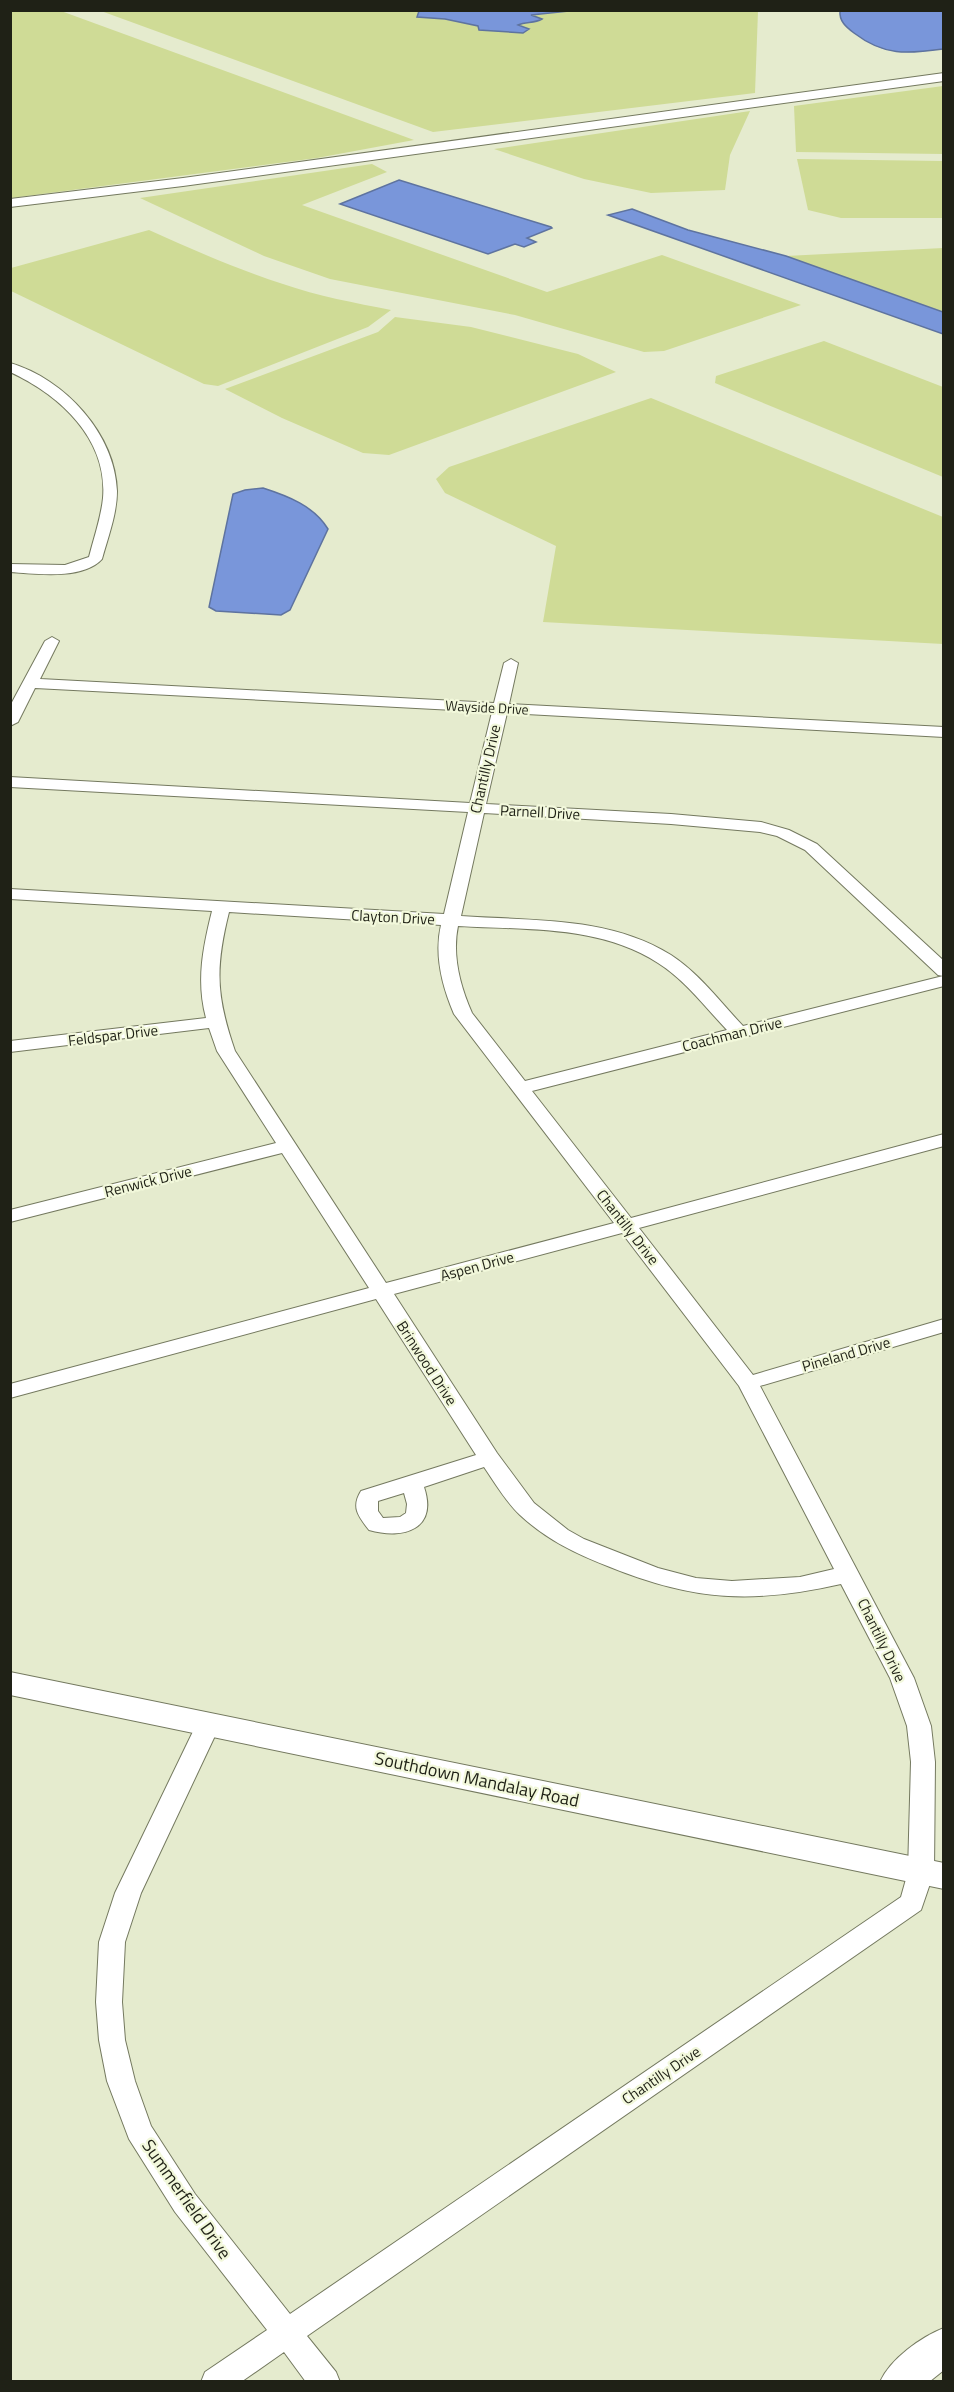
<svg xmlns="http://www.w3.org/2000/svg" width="954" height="2392" font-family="'Titillium Web',sans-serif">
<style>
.green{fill:#cfdb96}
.water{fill:#7996da;stroke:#5e739f;stroke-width:1.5}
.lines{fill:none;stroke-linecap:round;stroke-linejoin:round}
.minor-casing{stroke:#74795f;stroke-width:2}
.tertiary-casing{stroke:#74795f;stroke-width:2}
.minor{fill:#fff;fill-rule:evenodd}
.tertiary{fill:#fff;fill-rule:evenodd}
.labels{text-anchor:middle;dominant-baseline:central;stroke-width:4.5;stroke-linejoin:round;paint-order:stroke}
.far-street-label{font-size:14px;fill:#1f2116;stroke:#f2f8db}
.street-label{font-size:15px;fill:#1f2116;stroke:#f2f8db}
.near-street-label{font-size:18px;fill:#1f2116;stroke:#f2f8db}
</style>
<rect width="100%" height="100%" fill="#e5ebce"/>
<g class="green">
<path d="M10 11H61L414 140 317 158 11 198Z"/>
<path d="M101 11H758L755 93 433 132Z"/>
<path d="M943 86V154L796 152 794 106Z"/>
<path d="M750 111 730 155 725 190 651 193 584 179 494 149Z"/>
<path d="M797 159 943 161V218H841L808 210Z"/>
<path d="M372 164 387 172 302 205 547 292 662 255 801 305 664 351 644 352 515 315 330 279 264 256 140 198Z"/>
<path d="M149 230C193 250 237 269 283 284 318 296 355 303 391 310L368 327 218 386 204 384 11 291V268Z"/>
<path d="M943 248V312L786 256Z"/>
<path d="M395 317 471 327 578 354 616 372 389 455 363 453 282 418 225 389 378 332Z"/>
<path d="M824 341 943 387V477L715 383 716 376Z"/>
<path d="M651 398 943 517V644L543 622 556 546 445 493 436 479 449 467Z"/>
</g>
<g class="water">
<path d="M419 11V10L569 11 531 15 542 19C534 24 526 21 518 25L529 29 523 33 479 30 478 26 445 19 417 17Z"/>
<path d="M840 11H943V49C907 54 884 56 854 33 846 27 839 21 840 11Z"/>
<path d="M399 180 551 227 552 228 527 238 536 242 524 247 515 244 488 254 340 204Z"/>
<path d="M632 209 688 230 786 256 943 312V334L608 215Z"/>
<path d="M263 488C288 496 314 506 328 529L290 610 281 615 216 611 209 607 233 494 245 490Z"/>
</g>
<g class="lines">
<defs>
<g id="minor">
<path d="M10 363C65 379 115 434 117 491 117 514 108 537 102 559 83 580 36 574 10 572V564L65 565 89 557C94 537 101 518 103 498 108 439 60 395 10 372Z"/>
<path d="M52 637 59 641 40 679 494 703 504 663 511 659 518 663 509 704 944 727V737L507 713 486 804 671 814 761 822 789 830 817 844 944 961V986L532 1091 631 1218 944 1134V1146L639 1228 753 1375 944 1319V1332L760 1386 914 1678 931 1726 935 1762 934 1872 921 1910 307 2336 336 2372 340 2382H306L284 2352 241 2382H201L205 2372 267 2330 175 2212 129 2139 107 2081 99 2040 96 2002 99 1942 115 1893 200 1717 209 1714 218 1717 221 1723 141 1893 125 1942 122 2002 125 2040 135 2081 151 2126 195 2194 290 2314 901 1897 908 1872 911 1762 907 1726 890 1678 841 1584C753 1604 694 1601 610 1567 576 1554 547 1540 520 1515 506 1502 495 1483 484 1467L424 1487C438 1529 404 1540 369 1530 358 1516 351 1507 361 1491L476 1455 376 1299 10 1398V1384L369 1288 282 1153 10 1222V1210L276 1143 217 1051 209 1028 10 1052V1041L206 1018C196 981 203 947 212 911L10 899V889L444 914 468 812 10 787V777L470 803 492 712 35 688 18 722 10 726V706L45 641ZM484 813 671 824 760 832 777 836 805 850 938 975 943 976 743 1026C720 1002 699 973 671 955 609 916 531 921 461 916ZM229 912 441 925C434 955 442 986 454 1014L614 1223 386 1283 235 1051C216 996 215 968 229 912ZM458 926C525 930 600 925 658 963 685 980 705 1007 727 1030L525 1081 472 1013C460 986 452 955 458 926ZM622 1233 739 1386 834 1569 800 1577 732 1581 696 1578 658 1568 584 1539 568 1530 534 1503 497 1453 394 1294ZM404 1493 407 1504 406 1513 400 1517 383 1518 378 1511V1501Z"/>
</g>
<g id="tertiary">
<path d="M944 73V81L183 186 10 207V199L183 178Z"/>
<path d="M10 1672 944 1863V1889L10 1695Z"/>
<path d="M944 2328V2370L929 2382H880C890 2359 921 2337 944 2328Z"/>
</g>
</defs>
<use href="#minor" class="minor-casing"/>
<use href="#tertiary" class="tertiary-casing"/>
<use href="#minor" class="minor"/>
<use href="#tertiary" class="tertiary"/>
</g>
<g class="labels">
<g class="far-street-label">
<text transform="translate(487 707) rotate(3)">Wayside Drive</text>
</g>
<g class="street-label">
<text transform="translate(485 769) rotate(-77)">Chantilly Drive</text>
<text transform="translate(540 812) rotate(3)">Parnell Drive</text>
<text transform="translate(393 917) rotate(3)">Clayton Drive</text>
<text transform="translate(732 1034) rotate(-14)">Coachman Drive</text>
<text transform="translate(113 1035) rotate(-7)">Feldspar Drive</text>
<text transform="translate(148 1181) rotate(-14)">Renwick Drive</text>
<text transform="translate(628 1227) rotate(52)">Chantilly Drive</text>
<text transform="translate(477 1266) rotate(-15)">Aspen Drive</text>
<text transform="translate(846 1354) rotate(-16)">Pineland Drive</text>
<text transform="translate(427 1363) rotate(57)">Brinwood Drive</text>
<text transform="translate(882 1640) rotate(64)">Chantilly Drive</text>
<text transform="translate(661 2075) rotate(-34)">Chantilly Drive</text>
</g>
<g class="near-street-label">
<text transform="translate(477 1779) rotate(12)">Southdown Mandalay Road</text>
<text transform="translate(187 2199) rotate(55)">Summerfield Drive</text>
</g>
</g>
<rect width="954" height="2392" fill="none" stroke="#1f2116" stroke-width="24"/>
</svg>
